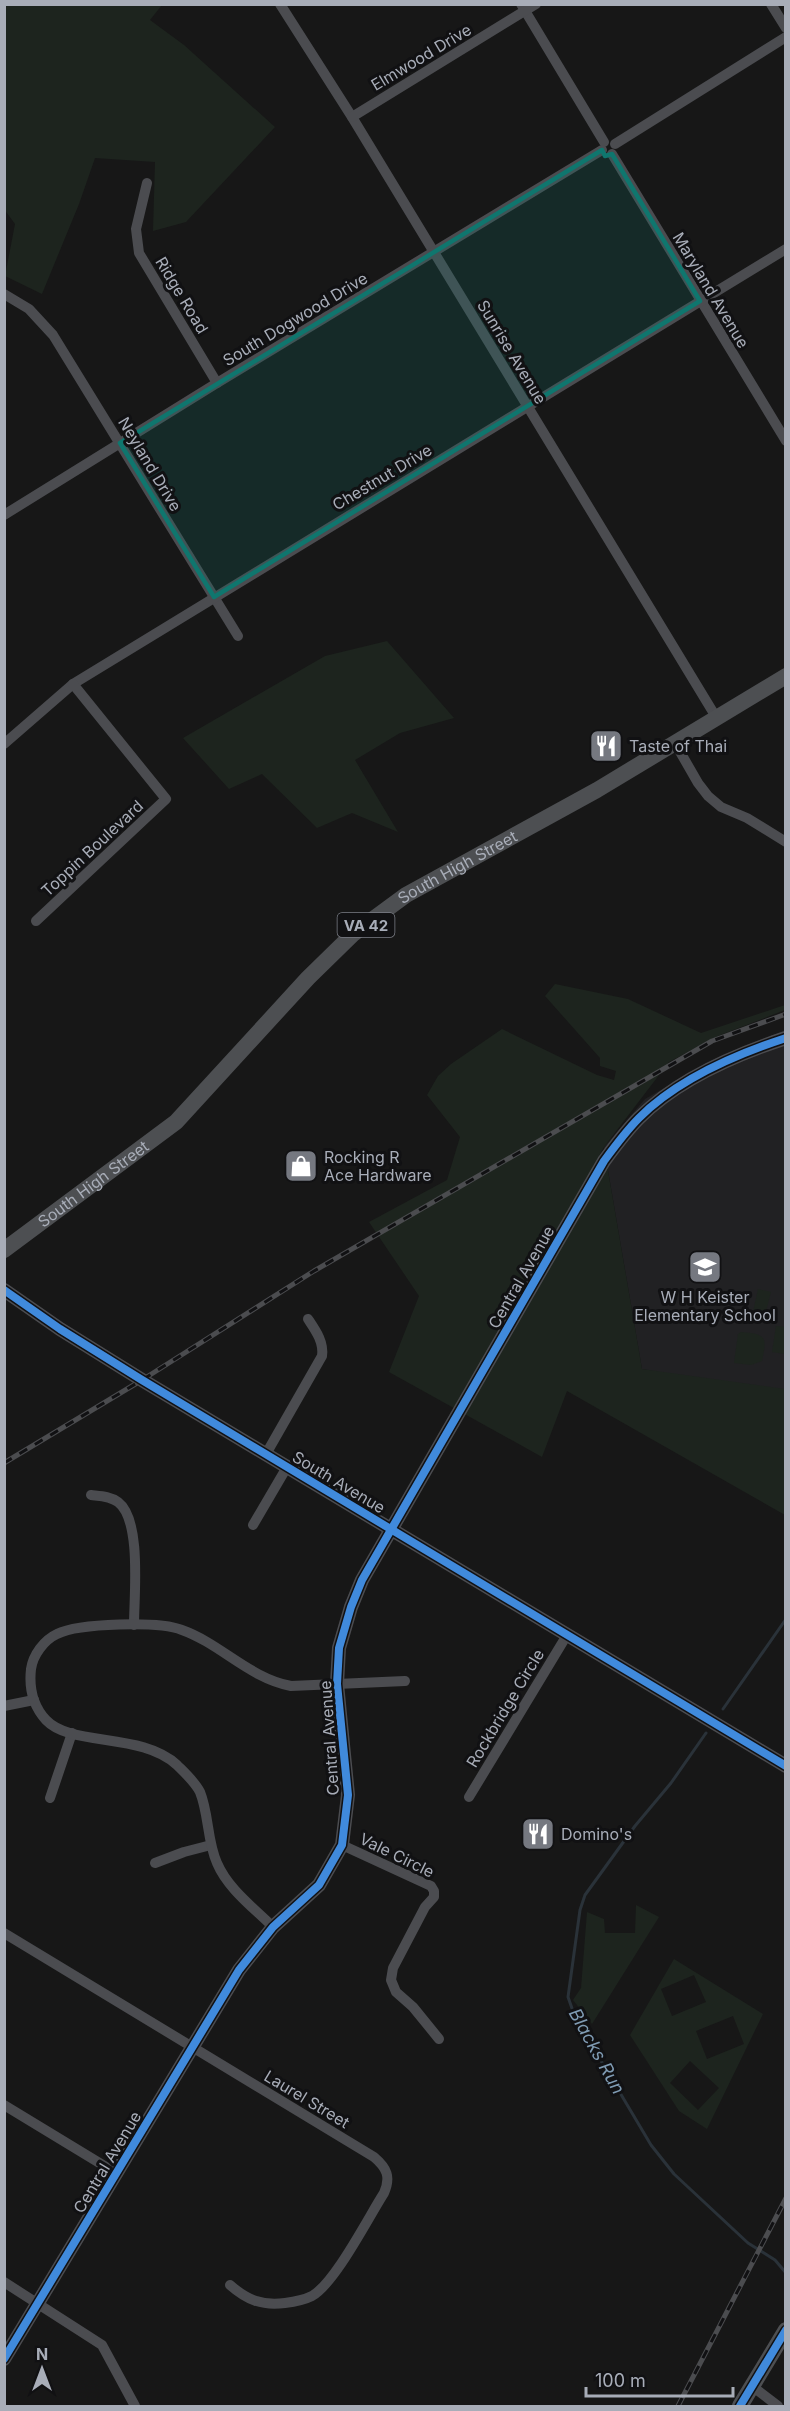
<svg xmlns="http://www.w3.org/2000/svg" width="790" height="2411" font-family="Inter,sans-serif">
<style>
.built{fill:#212123}
.green{fill:#1d241e;fill-rule:evenodd}
.lines{fill:none;stroke-linecap:round;stroke-linejoin:round}
.stream{stroke:#2a3239;stroke-width:3}
.minor{stroke:#4b4c50;stroke-width:10}
.tertiary{stroke:#4b4c50;stroke-width:14}
.primary{stroke:#4d4f52;stroke-width:16}
.rail-casing{stroke:#4b4c4f;stroke-width:5}
.rail{stroke:#111113;stroke-width:3;stroke-dasharray:9;stroke-linecap:butt}
.cycleway-casing{stroke:#111113;stroke-width:11}
.cycleway{stroke:#408adc;stroke-width:8}
.marked{fill:#0f766e;fill-opacity:0.2;stroke:#0f766e;stroke-width:4.5;stroke-linejoin:round}
.labels{text-anchor:middle;dominant-baseline:central;stroke-width:6;stroke-linejoin:round;paint-order:stroke}
.shield{fill:#111113;stroke:#7b7e86;stroke-width:1.5}
.shield-label{font-size:15px;font-weight:bold;fill:#a8adb8}
.street-label{font-size:16px;fill:#a8adb8;stroke:#111113}
.poi-label{font-size:16px;fill:#a8adb8;stroke:#111113;text-anchor:start}
.water-label{font-size:18px;font-style:italic;fill:#7f9bb3;stroke:#111113}
</style>
<rect width="100%" height="100%" fill="#171717"/>
<path class="built" d="M785 1030V1396L642 1369 604 1147 645 1099 713 1060Z"/>
<g class="green">
<path d="M4 5H162L150 20 184 45 275 127 186 222 153 231 155 162 95 158 79 204 42 294 5 276 15 224 4 209Z"/>
<path d="M387 641 454 718 400 733 355 760 398 832 352 813 317 828 262 774 229 789 183 738 325 656Z"/>
<path d="M555 984 628 999 701 1033 785 1005V1010L718 1036 669 1062 604 1147 478 1377 607 1165 642 1369 785 1389V1515L567 1391 542 1457 389 1372 419 1296 369 1222 447 1180 460 1137 427 1095 438 1076 451 1064 502 1029 597 1075 614 1080 616 1071 600 1066V1058L545 996Z"/>
<path d="M758 1289 771 1292 765 1315 753 1312Z"/>
<path d="M776 1326 785 1327V1354L772 1352Z"/>
<path d="M741 1332C767 1334 767 1337 762 1361L751 1365 734 1363 738 1334Z"/>
<path d="M636 1905 659 1917 592 2024 573 2000 581 1988 587 1912 604 1919 605 1933H635Z"/>
<path d="M674 1959 763 2014 707 2129 679 2111 630 2035ZM694 1975 706 2002 672 2016 661 1989ZM733 2016 744 2044 707 2059 696 2031ZM690 2061 719 2088 698 2110 670 2083Z"/>
</g>
<g class="lines">
<g class="stream">
<path d="M723 1709 786 1619"/>
<path d="M706 1733 671 1783 635 1826 585 1895 580 1910 568 1997 575 2017 651 2145 674 2174 748 2243 775 2260 786 2273"/>
</g>
<g class="minor">
<path d="M280 4 352 117 716 717"/>
<path d="M521 4 604 142"/>
<path d="M771 4 786 28"/>
<path d="M352 117 536 4"/>
<path d="M615 144 786 37"/>
<path d="M612 154 786 441"/>
<path d="M147 183 136 229 139 253 217 383"/>
<path d="M4 294 29 309 53 335 238 636"/>
<path d="M4 515 217 383 602 150"/>
<path d="M675 743 698 783 708 796 721 807 747 818 786 842"/>
<path d="M4 744 73 684 786 249"/>
<path d="M36 921 166 799 73 684"/>
<path d="M266 1454 322 1356C324 1342 316 1331 308 1319"/>
<path d="M91 1495C100 1496 110 1496 118 1502 142 1520 134 1596 134 1625"/>
<path d="M253 1525 287 1467"/>
<path d="M4 1706 34 1700"/>
<path d="M469 1797 567 1635"/>
<path d="M50 1798 72 1733"/>
<path d="M342 1845 431 1886 434 1891V1897L425 1907 393 1968 391 1980 396 1992 413 2007 439 2039"/>
<path d="M155 1863 184 1852 211 1845"/>
<path d="M273 1927C254 1908 228 1889 217 1863 207 1841 209 1814 200 1792 195 1782 185 1773 177 1765 142 1732 71 1747 46 1720 33 1706 29 1687 31 1669 33 1655 44 1640 57 1634 79 1623 159 1621 182 1630 221 1644 249 1678 291 1686L405 1681"/>
<path d="M4 1933 374 2157C387 2168 391 2177 384 2193 368 2218 335 2283 312 2296 304 2300 293 2302 285 2303 262 2306 247 2300 230 2285"/>
<path d="M4 2105 116 2173"/>
<path d="M4 2282 102 2345 135 2406"/>
<path d="M752 2386 778 2406"/>
</g>
<g class="tertiary">
<path d="M4 1290 60 1329 142 1380 786 1766"/>
<path d="M4 2359 239 1970 273 1927 319 1885 342 1845 348 1795 337 1684 339 1648 351 1607 362 1580 604 1161C615 1146 626 1131 639 1118 678 1079 734 1055 786 1038"/>
</g>
<g class="primary">
<path id="s1" d="M4 1250 176 1122 308 978 353 934 406 895 597 790 786 676"/>
<path d="M740 2406 786 2330"/>
</g>
<defs>
<g id="rail">
<path d="M4 1463 142 1380 314 1271 712 1041 786 1014"/>
<path d="M678 2406 786 2198"/>
</g>
</defs>
<use href="#rail" class="rail-casing"/>
<use href="#rail" class="rail"/>
<defs>
<g id="cycleway">
<path d="M4 1290 60 1329 142 1380 786 1766"/>
<path d="M4 2359 239 1970 273 1927 319 1885 342 1845 348 1795 337 1684 339 1648 351 1607 362 1580 604 1161C615 1146 626 1131 639 1118 678 1079 734 1055 786 1038"/>
<path d="M740 2406 786 2330"/>
</g>
</defs>
<use href="#cycleway" class="cycleway-casing"/>
<use href="#cycleway" class="cycleway"/>
</g>
<path class="marked" d="M602 150 605 156 612 154 700 301 214 597 120 443Z"/>
<defs>
<symbol id="restaurant-square" viewBox="-11 -11 22 22"><rect x="-9" y="-9" width="18" height="18" rx="4" fill="#757880" stroke="#111113"/><path d="M-5-6h1v4h1v-4h1v4h1v-4h1v5L-1.5 .5V6h-2V.5L-5-1ZM5-6V6H3V1.5H1.5Q1.5-4 5-6Z" fill="#fff"/></symbol>
<symbol id="shop-square" viewBox="-11 -11 22 22"><rect x="-9" y="-9" width="18" height="18" rx="4" fill="#757880" stroke="#111113"/><path d="M-5-2.5h2.3a2.7 3.5 0 0 1 5.4 0H5L5.5 6h-11ZM-1.5-2.5h3a1.5 2.3 0 0 0-3 0Z" fill="#fff"/></symbol>
<symbol id="school-square" viewBox="-11 -11 22 22"><rect x="-9" y="-9" width="18" height="18" rx="4" fill="#757880" stroke="#111113"/><path d="M0-5L7-2L0 1L-7-2ZM-4 1L0 2.5L4 1V4Q0 6-4 4Z" fill="#fff"/></symbol>
</defs>
<g fill-rule="evenodd">
<use href="#restaurant-square" x="587" y="727" width="38" height="38"/>
<use href="#shop-square" x="282" y="1147" width="38" height="38"/>
<use href="#school-square" x="686" y="1248" width="38" height="38"/>
<use href="#restaurant-square" x="519" y="1815" width="38" height="38"/>
</g>
<g class="labels">
<rect class="shield" x="337.5" y="913" width="57" height="24" rx="4.5"/>
<g class="shield-label">
<text x="366" y="925">VA 42</text>
</g>
<g class="street-label">
<text transform="translate(421 57) rotate(-31)">Elmwood Drive</text>
<text transform="translate(711 290) rotate(59)">Maryland Avenue</text>
<text transform="translate(182 295) rotate(59)">Ridge Road</text>
<text transform="translate(295 319) rotate(-31)">South Dogwood Drive</text>
<text transform="translate(512 352) rotate(59)">Sunrise Avenue</text>
<text transform="translate(150 464) rotate(59)">Neyland Drive</text>
<text transform="translate(382 477) rotate(-31)">Chestnut Drive</text>
<text transform="translate(92 848) rotate(-43)">Toppin Boulevard</text>
<text stroke="none"><textPath href="#s1" startOffset="597">South High Street</textPath></text>
<text stroke="none"><textPath href="#s1" startOffset="111">South High Street</textPath></text>
<text transform="translate(521 1277) rotate(-60)">Central Avenue</text>
<text transform="translate(339 1482) rotate(31)">South Avenue</text>
<text transform="translate(505 1708) rotate(-59)">Rockbridge Circle</text>
<text transform="translate(329 1738) rotate(-94)">Central Avenue</text>
<text transform="translate(397 1855) rotate(26)">Vale Circle</text>
<text transform="translate(307 2099) rotate(31)">Laurel Street</text>
<text transform="translate(107 2162) rotate(-59)">Central Avenue</text>
</g>
<g class="poi-label">
<text x="629" y="746">Taste of Thai</text>
<text x="324" y="1157">Rocking R<tspan x="324" dy="18">Ace Hardware</tspan></text>
<text x="705" y="1297" text-anchor="middle">W H Keister<tspan x="705" dy="18">Elementary School</tspan></text>
<text x="561" y="1834">Domino's</text>
</g>
<g class="water-label">
<text transform="translate(597 2051) rotate(61)">Blacks Run</text>
</g>
</g>
<rect width="790" height="2411" fill="none" stroke="#a8adb8" stroke-width="12"/>
<g transform="translate(42 2369)" stroke="#111113" stroke-width="4.5" paint-order="stroke">
<path d="M0-4.5L10 22L0 15L-10 22Z" fill="#a8adb8"/>
<text y="-9" font-size="16" font-weight="bold" text-anchor="middle" fill="#a8adb8">N</text>
</g>
<path d="M586 2387v9h147v-9" fill="none" stroke="#a8adb8" stroke-width="3"/>
<text x="595" y="2387" font-size="18" fill="#a8adb8" stroke="#111113" stroke-width="4.5" paint-order="stroke">100 m</text>
</svg>
